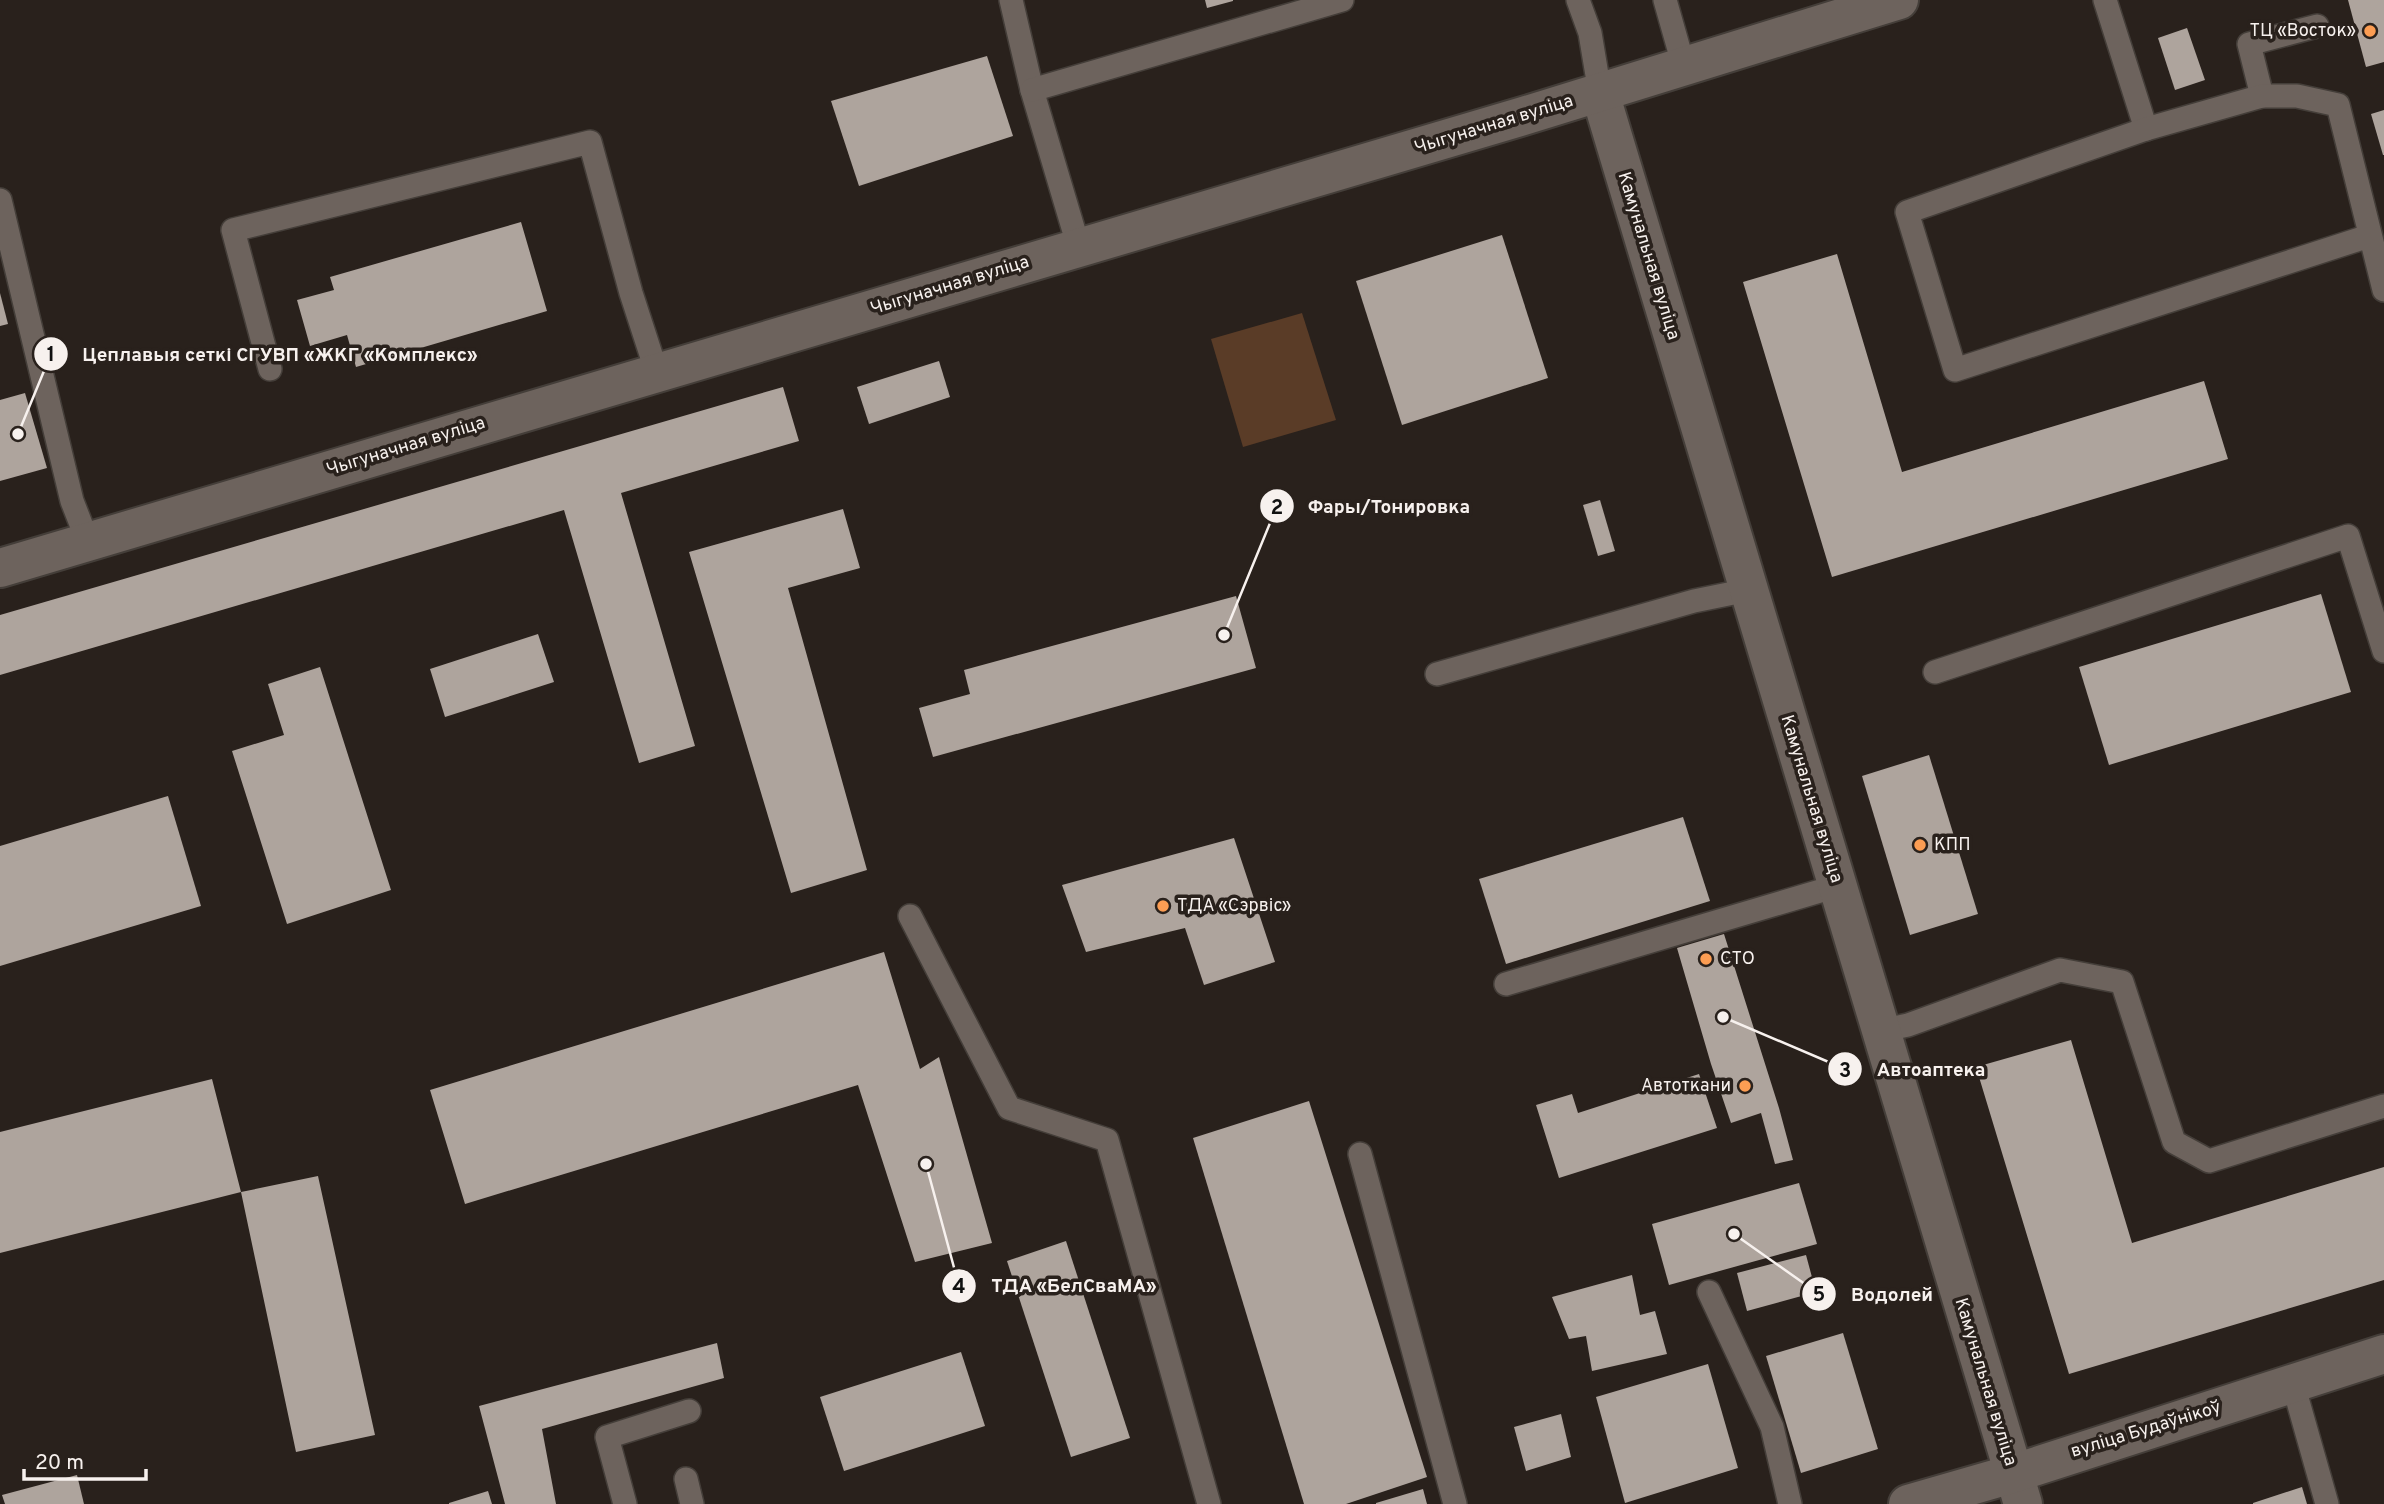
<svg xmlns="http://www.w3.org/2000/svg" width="2384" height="1504" font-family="Overpass,sans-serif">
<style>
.green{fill:#5a3c27}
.building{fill:#aea49d}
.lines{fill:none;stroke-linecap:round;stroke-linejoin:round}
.lane-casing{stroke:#443e39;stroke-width:26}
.secondary-casing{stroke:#443e39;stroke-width:42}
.lane{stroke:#6d635d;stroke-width:23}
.secondary{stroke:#6d635d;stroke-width:38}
.poi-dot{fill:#fc9d53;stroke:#29211c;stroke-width:2.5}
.labels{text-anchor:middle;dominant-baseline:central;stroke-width:7;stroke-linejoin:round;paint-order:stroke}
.poi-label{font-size:18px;fill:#f7f1ee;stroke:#29211c;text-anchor:start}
.street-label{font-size:18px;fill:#f7f1ee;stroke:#29211c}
.leader{fill:none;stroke:#f7f1ee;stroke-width:2.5}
.callout-dot{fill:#f7f1ee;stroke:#29211c;stroke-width:2.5}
.mark-label{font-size:21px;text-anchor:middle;font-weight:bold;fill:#111}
.callout-label{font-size:19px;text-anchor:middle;font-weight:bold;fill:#f7f1ee;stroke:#29211c;stroke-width:7;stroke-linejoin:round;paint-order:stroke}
</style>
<rect width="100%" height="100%" fill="#29211c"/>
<path class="green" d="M1302 313 1336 420 1243 447 1211 339Z"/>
<g class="building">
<path d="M1205 0H1233V1L1207 8Z"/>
<path d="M2348 0H2384V62L2366 67Z"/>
<path d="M2187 28 2205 80 2175 90 2158 38Z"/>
<path d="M987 56 1013 136 859 186 831 101Z"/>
<path d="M2384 110V155H2383L2371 114Z"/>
<path d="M521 222 547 311 356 367 347 335 310 346 297 300 334 290 330 277Z"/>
<path d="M1502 235 1548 378 1402 425 1356 281Z"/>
<path d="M1837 254 1902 472 2204 381 2228 459 1832 577 1743 282Z"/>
<path d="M0 293 8 324 0 326Z"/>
<path d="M939 361 950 397 869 424 857 387Z"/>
<path d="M783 387 799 441 621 493 695 746 639 763 564 510 0 675V615Z"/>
<path d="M25 393 47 468 0 481V400Z"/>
<path d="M1600 500 1615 551 1598 556 1583 505Z"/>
<path d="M843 509 860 568 788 588 867 870 791 893 689 552Z"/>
<path d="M2321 594 2351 692 2109 765 2079 667Z"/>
<path d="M1236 596 1256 668 933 757 919 708 970 694 964 670Z"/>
<path d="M538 634 554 682 445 717 430 669Z"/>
<path d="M320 667 391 890 287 924 232 751 284 735 268 684Z"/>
<path d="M1929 755 1978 914 1910 935 1862 776Z"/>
<path d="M168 796 201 906 0 966V846Z"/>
<path d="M1683 817 1710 901 1506 964 1479 879Z"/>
<path d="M1234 838 1275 962 1204 985 1185 928 1086 952 1062 885Z"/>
<path d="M1724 934 1779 1108 1793 1160 1775 1164 1761 1113 1731 1123 1711 1064 1677 948Z"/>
<path d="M884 952 920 1069 939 1057 992 1243 915 1262 858 1085 465 1204 430 1090Z"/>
<path d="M2071 1040 2132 1243 2384 1167V1280L2069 1374 1976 1067Z"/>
<path d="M1699 1074 1717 1128 1559 1178 1536 1105 1572 1094 1578 1113Z"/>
<path d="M212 1079 241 1192 318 1176 375 1435 296 1452 241 1192 0 1253V1132Z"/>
<path d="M1309 1101 1427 1477 1346 1504H1304L1193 1138Z"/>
<path d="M1799 1183 1817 1244 1669 1285 1652 1224Z"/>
<path d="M1066 1241 1130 1438 1071 1457 1007 1261Z"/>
<path d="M1806 1255 1816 1292 1747 1311 1737 1273Z"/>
<path d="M1632 1275 1640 1315 1655 1311 1667 1354 1592 1371 1586 1336 1569 1339 1552 1297Z"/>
<path d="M1843 1333 1878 1449 1801 1473 1766 1356Z"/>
<path d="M717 1343 724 1378 542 1429 556 1504H505L479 1406Z"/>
<path d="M961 1352 985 1426 844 1471 820 1397Z"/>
<path d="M1708 1364 1738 1468 1625 1503 1596 1397Z"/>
<path d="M1561 1414 1571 1457 1526 1471 1514 1427Z"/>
<path d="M77 1475 84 1504H5L2 1495Z"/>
<path d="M2302 1487 2307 1504H2253V1503Z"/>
<path d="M1423 1489 1427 1504H1376V1503Z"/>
<path d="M488 1491 492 1504H449V1503Z"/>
</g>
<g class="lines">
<defs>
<g id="lane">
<path d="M1011 0 1032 90 1079 248"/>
<path d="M1578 0 1590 33 1600 93"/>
<path d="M1665 0 1684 67"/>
<path d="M2105 0 2146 129"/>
<path d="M1032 90 1342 0"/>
<path d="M2262 96 2249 44 2317 26"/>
<path d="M0 200 72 501 88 542"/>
<path d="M2369 236 1955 370 1907 212 2146 129 2262 96H2297L2338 105 2384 290"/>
<path d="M270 369 233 230 590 142 631 293 657 373"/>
<path d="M1935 672 2348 536 2384 651"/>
<path d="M1437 674 1694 601 1748 590"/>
<path d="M910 916 1009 1108 1107 1140 1209 1504"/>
<path d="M1506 984 1837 886"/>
<path d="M1880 1031 1908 1025 2060 970 2122 982 2174 1142 2209 1161 2384 1106"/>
<path d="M1360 1154 1455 1504"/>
<path d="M1709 1292 1772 1427 1790 1504"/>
<path d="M2293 1384 2327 1504"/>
<path d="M686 1479 692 1504"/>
<path d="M625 1504 607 1437 689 1411"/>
</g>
<g id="secondary">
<path d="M1600 93 2023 1504"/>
<path d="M0 568 1520 117 1899 0"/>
<path d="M1908 1504 2012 1474 2384 1354"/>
</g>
</defs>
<use href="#lane" class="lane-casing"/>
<use href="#secondary" class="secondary-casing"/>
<use href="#lane" class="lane"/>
<use href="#secondary" class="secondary"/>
</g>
<g class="poi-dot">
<circle cx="2370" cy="31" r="7"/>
<circle cx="1920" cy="845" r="7"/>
<circle cx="1163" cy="906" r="7"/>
<circle cx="1706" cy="959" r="7"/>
<circle cx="1745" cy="1086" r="7"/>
</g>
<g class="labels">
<g class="poi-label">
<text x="2356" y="31" text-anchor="end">ТЦ «Восток»</text>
<text x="1934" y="845">КПП</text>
<text x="1177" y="906">ТДА «Сэрвіс»</text>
<text x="1720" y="959">СТО</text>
<text x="1731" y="1086" text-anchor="end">Автоткани</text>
</g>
<g class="street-label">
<text transform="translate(1494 125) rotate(-17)">Чыгуначная вуліца</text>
<text transform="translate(1648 256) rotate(73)">Камунальная вуліца</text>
<text transform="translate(950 286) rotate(-17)">Чыгуначная вуліца</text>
<text transform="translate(406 447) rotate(-17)">Чыгуначная вуліца</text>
<text transform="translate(1811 799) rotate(73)">Камунальная вуліца</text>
<text transform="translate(1985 1382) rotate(73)">Камунальная вуліца</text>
<text transform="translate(2146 1430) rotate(-17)">вуліца Будаўнікоў</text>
</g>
</g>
<path class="leader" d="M18 434L51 354M1224 635L1277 506M1723 1017L1845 1069M926 1164L959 1286M1734 1234L1819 1294"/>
<g class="callout-dot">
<circle cx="18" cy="434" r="7"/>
<circle cx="1224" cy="635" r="7"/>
<circle cx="1723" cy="1017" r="7"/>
<circle cx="926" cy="1164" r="7"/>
<circle cx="1734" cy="1234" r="7"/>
<circle cx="51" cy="354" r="18"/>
<circle cx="1277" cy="506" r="18"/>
<circle cx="1845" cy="1069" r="18"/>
<circle cx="959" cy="1286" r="18"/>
<circle cx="1819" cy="1294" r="18"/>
</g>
<g class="mark-label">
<text x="51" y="361">1</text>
<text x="1277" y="514">2</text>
<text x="1845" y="1077">3</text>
<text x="959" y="1293">4</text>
<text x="1819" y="1301">5</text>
</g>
<g class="callout-label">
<text x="280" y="361">Цеплавыя сеткі СГУВП «ЖКГ «Комплекс»</text>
<text x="1389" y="513">Фары/Тонировка</text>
<text x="1931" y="1076">Автоаптека</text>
<text x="1074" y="1292">ТДА «БелСваМА»</text>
<text x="1892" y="1301">Водолей</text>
</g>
<path d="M24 1469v10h122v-10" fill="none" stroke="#f7f1ee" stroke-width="3.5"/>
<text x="35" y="1469" font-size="21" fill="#f7f1ee" stroke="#29211c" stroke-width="5" paint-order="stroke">20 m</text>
</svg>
